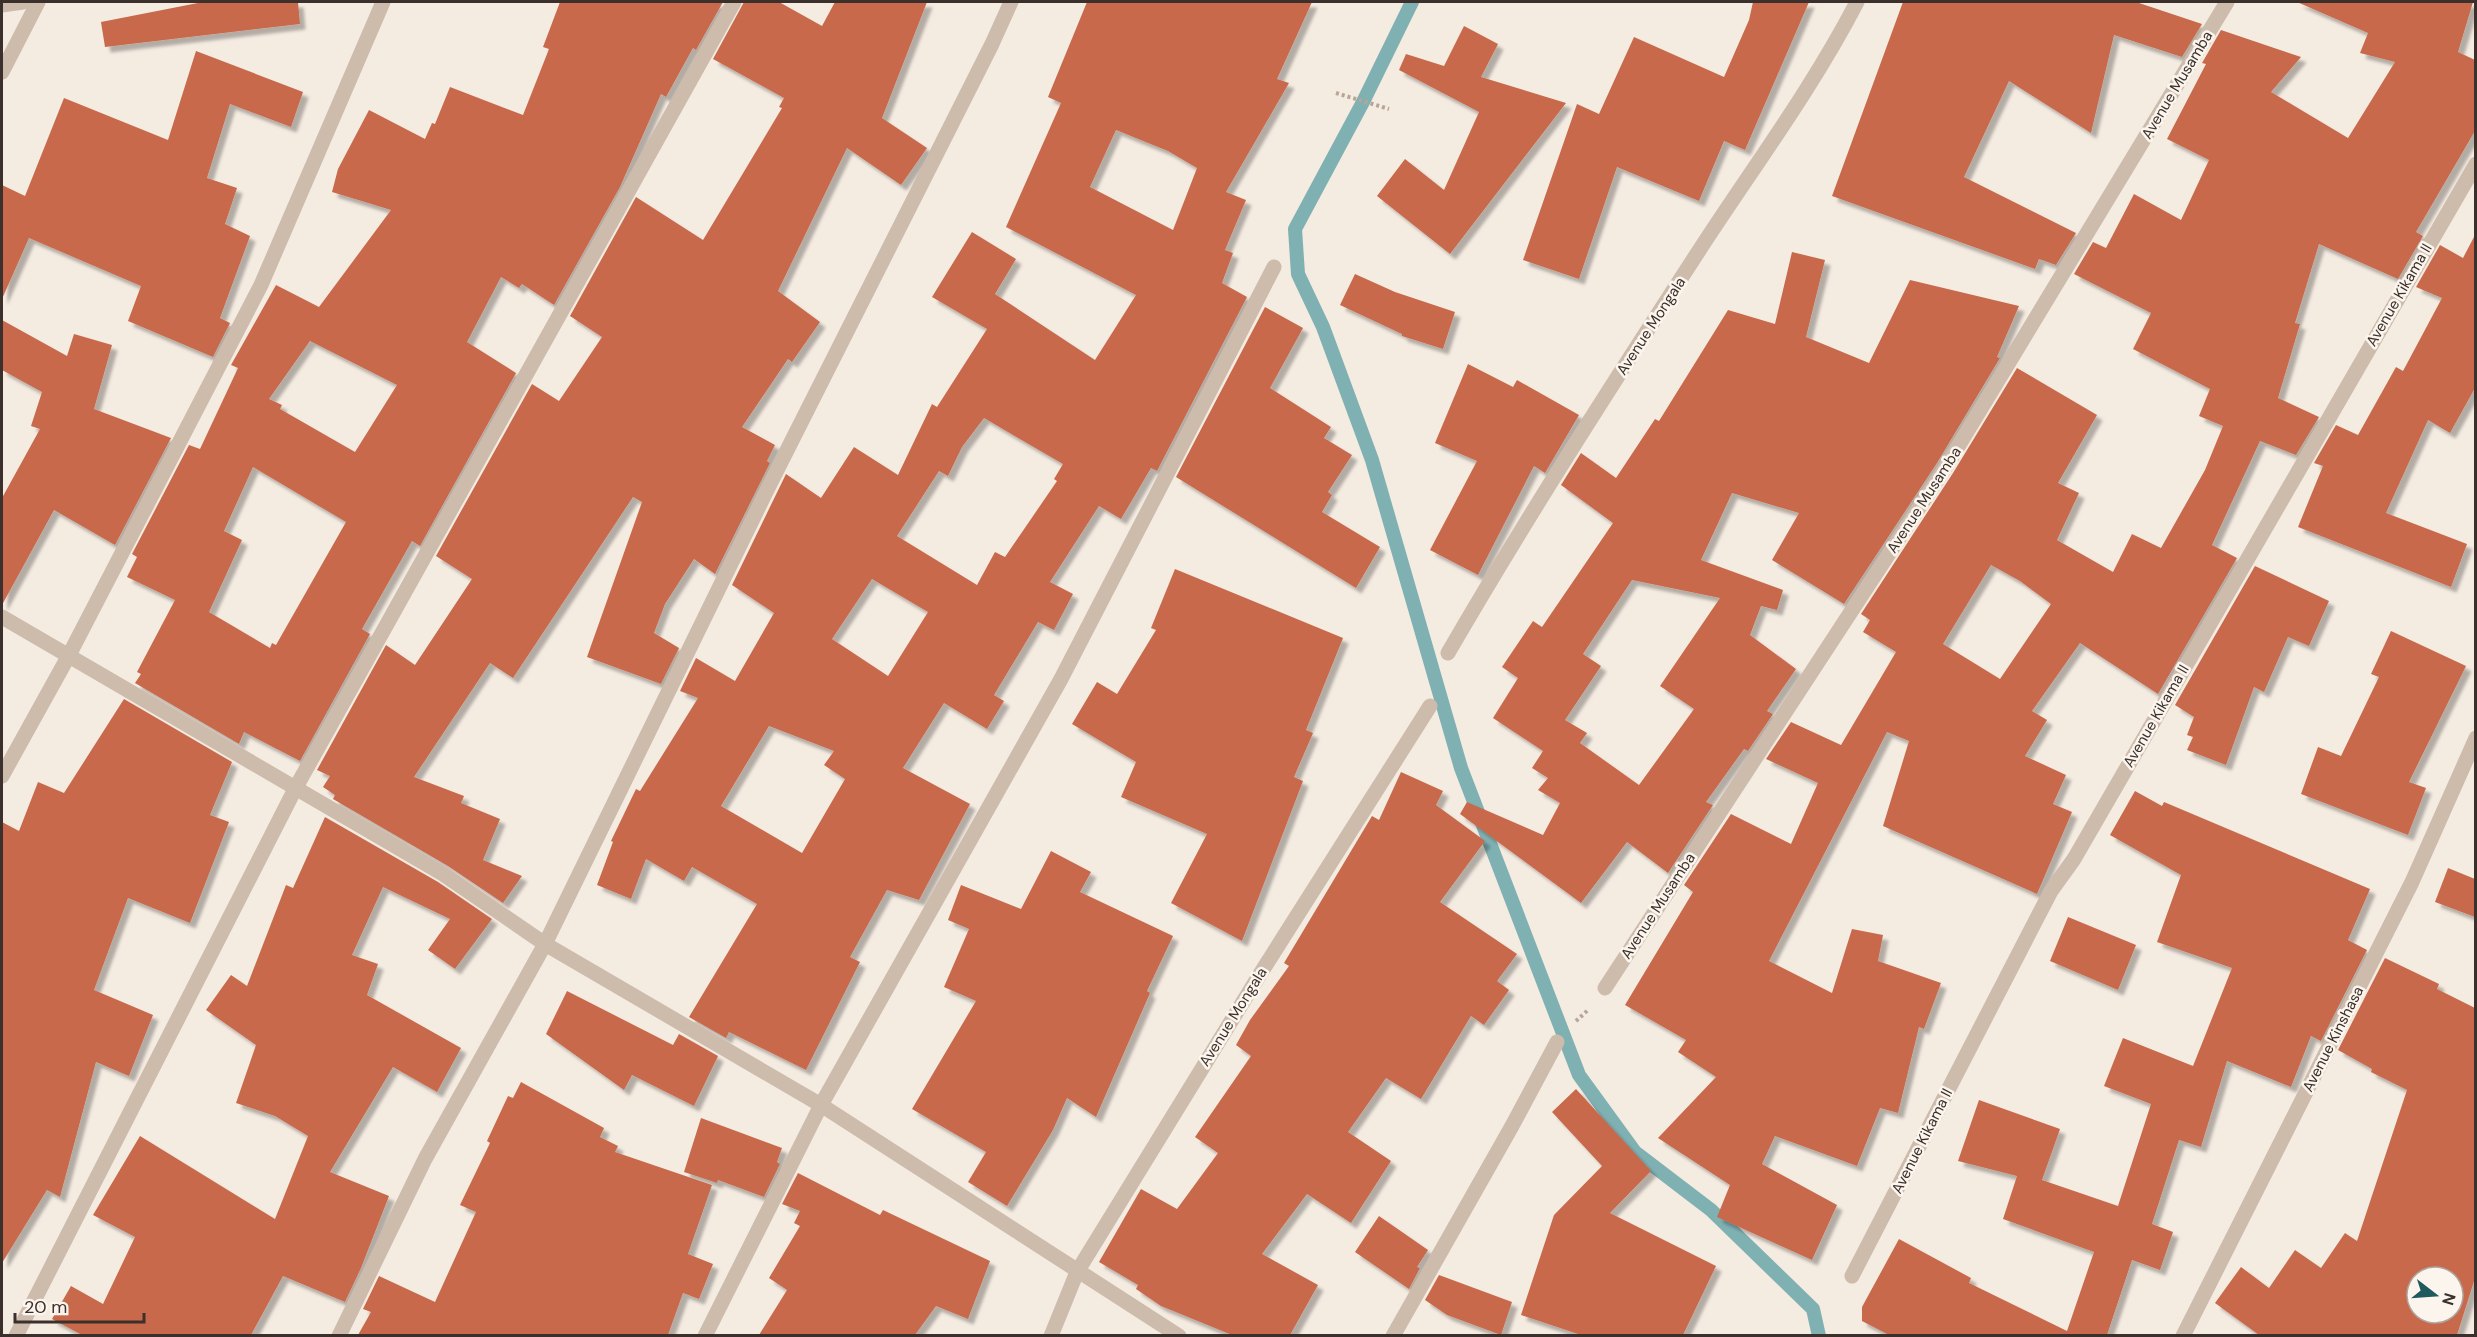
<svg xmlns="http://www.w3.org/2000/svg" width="2477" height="1337" font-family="'DM Sans',sans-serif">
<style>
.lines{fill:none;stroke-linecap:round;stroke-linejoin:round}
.stream{stroke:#7fb0b2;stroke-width:14}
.building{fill:#c8694b;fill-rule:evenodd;filter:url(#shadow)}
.path{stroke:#b9a596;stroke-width:4;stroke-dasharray:3 3;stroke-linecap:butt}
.minor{stroke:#cdbbac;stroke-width:15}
.labels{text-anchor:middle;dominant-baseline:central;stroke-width:5;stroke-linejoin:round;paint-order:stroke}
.street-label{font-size:15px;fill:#3b302b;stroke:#fbf5ee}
</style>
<defs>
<filter id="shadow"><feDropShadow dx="5.5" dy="5.5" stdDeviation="1.5" flood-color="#0004"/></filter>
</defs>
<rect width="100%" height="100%" fill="#f4ebe1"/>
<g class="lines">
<path class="stream" d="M1412 2 1363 102 1295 229 1298 274 1323 327 1372 460 1461 768 1579 1075 1635 1152 1711 1210 1813 1309 1819 1336"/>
</g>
<g class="building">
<path d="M203 2H298L300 24 105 47 101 22Z"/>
<path d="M560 2H723L696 50 693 48 666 97 661 94 620 187 554 305 522 284 519 288 501 277 467 342 516 373 420 546 412 541 362 629 370 634 300 761 244 732 239 744 135 683 141 674 137 672 175 600 127 577 137 557 132 554 189 445 200 449 238 368 231 365 276 285 319 307 391 210 332 192 338 169 369 110 425 139 432 123 435 124 450 87 523 115 549 49 543 47ZM310 341 397 385 355 452 280 409 282 405 269 399ZM253 467 346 522 276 645 272 643 270 648 209 612 242 540 224 531Z"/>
<path d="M744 2H779L822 26 835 2H927L882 118 927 148 901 185 847 148 778 291 820 322 792 362 788 359 742 427 775 445 767 461 770 463 715 574 694 559 665 604 654 633 679 648 661 684 587 657 642 502 633 497 513 678 490 663 414 777 464 796 461 803 500 819 483 860 522 876 503 903 448 866 333 799 335 795 323 787 330 776 317 770 386 645 415 665 472 579 436 556 532 384 559 401 602 337 570 316 636 197 703 240 782 108 779 107 784 98 713 59Z"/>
<path d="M1087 2H1312L1277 79 1289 83 1226 192 1246 200 1225 250 1233 253 1222 283 1247 297 1157 471 1151 468 1121 519 1099 506 1050 582 1073 594 1054 630 1038 622 994 695 1004 701 987 729 944 703 903 768 970 804 919 900 887 890 850 957 860 962 806 1070 729 1032 726 1038 689 1017 757 904 692 867 684 881 646 859 631 899 597 885 613 842 611 841 636 789 640 791 698 698 680 691 696 658 735 681 774 613 732 585 786 474 821 498 854 447 898 475 932 404 937 407 987 329 932 297 972 232 1016 259 995 294 1095 360 1136 295 1006 227 1061 103 1048 97ZM1116 130 1168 151 1197 168 1173 230 1090 187ZM984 418 1063 464 1054 479 1057 481 1005 557 995 552 977 585 897 536 939 471 948 476 962 447ZM872 579 928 612 888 676 832 639ZM769 726 834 751 824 765 845 779 802 853 721 806Z"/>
<path d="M1753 2H1809L1745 150 1724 141 1699 201 1617 167 1579 279 1523 260 1577 104 1599 114 1634 37 1724 77 1749 20Z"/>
<path d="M1903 2H2136L2202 24 2182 57 2114 35 2091 133 2009 81 1964 177 2076 233 2056 265 2039 259 2035 269 1832 196Z"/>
<path d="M2297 2H2473L2458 52 2475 60V131L2416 232 2423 236 2398 279 2319 244 2295 323 2300 324 2278 398 2319 417 2296 455 2260 441 2212 545 2237 558 2158 694 2080 643 2032 711 2047 720 2025 756 2066 775 2053 804 2072 812 2037 894 1883 826 1909 741 1887 732 1769 961 1832 993 1852 929 1883 935 1878 961 1941 983 1924 1029 1919 1027 1898 1113 1880 1108 1857 1166 1775 1136 1762 1164 1837 1205 1812 1260 1717 1217 1730 1185 1658 1138 1716 1077 1678 1052 1686 1040 1625 1005 1693 892 1684 885 1731 814 1791 844 1818 783 1766 759 1791 722 1841 745 1896 652 1863 632 1870 620 1861 614 1953 473 2017 368 2097 415 2058 483 2079 493 2057 540 2113 572 2132 534 2161 548 2205 470 2223 426 2199 416 2210 389 2133 349 2151 313 2074 274 2093 242 2106 248 2134 194 2181 220 2209 160 2167 139 2206 64 2202 63 2221 30 2301 57 2271 92 2348 138 2395 62 2360 53 2368 33ZM1991 565 2020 581 2051 604 2000 679 1943 644Z"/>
<path d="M1464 26 1498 44 1481 77 1566 103 1450 254 1377 196 1405 159 1444 190 1479 112 1399 70 1406 54 1444 66Z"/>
<path d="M196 51 303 92 291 127 230 104 207 178 237 188 225 224 250 236 220 318 230 323 213 357 128 321 141 286 29 238 2 299V185L25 196 64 98 168 140Z"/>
<path d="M2475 235V388L2450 433 2428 420 2386 513 2467 544 2451 587 2298 527 2323 466 2314 463 2336 425 2358 435 2396 367 2403 371 2442 298 2416 287 2440 245 2463 258Z"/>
<path d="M1792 252 1825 260 1806 337 1869 363 1910 280 2019 306 1997 357 2000 358 1937 463 1844 604 1772 560 1799 513 1732 493 1701 560 1783 590 1777 610 1761 606 1750 635 1796 669 1767 711 1773 714 1748 751 1744 749 1706 802 1713 805 1668 873 1627 842 1581 903 1460 814 1467 802 1543 835 1560 803 1538 790 1548 778 1532 768 1543 751 1493 718 1518 678 1502 667 1533 621 1542 627 1613 523 1561 485 1581 453 1616 478 1655 419 1659 421 1728 310 1775 324ZM1632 580 1720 598 1660 686 1694 709 1639 785 1580 743 1587 733 1565 720 1601 666 1583 654Z"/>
<path d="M1355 274 1395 292 1455 312 1443 349 1402 336V334L1340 305Z"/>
<path d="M1265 307 1303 328 1270 388 1331 427 1324 438 1352 455 1328 492 1332 495 1322 512 1380 547 1356 588 1176 477Z"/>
<path d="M2 320 67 356 74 334 112 345 94 409 171 438 115 545 54 510 2 605V498L40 429 31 426 42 392 2 370Z"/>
<path d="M1468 364 1513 387 1517 380 1579 415 1545 473 1534 466 1478 575 1430 550 1477 461 1435 443Z"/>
<path d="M2255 566 2329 601 2309 646 2288 637 2264 692 2254 687 2226 765 2187 750 2193 737 2187 735 2194 717 2175 705Z"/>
<path d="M1175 569 1343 638 1306 730 1313 733 1294 777 1303 781 1242 941 1171 903 1207 834 1121 797 1136 762 1072 724 1097 682 1117 694 1156 630 1151 628Z"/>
<path d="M2391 631 2466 666 2409 782 2426 788 2408 835 2301 794 2318 747 2341 756 2379 677 2371 674Z"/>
<path d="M124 699 232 762 210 815 229 822 190 923 128 898 94 990 153 1015 129 1076 96 1062 60 1197 47 1190 2 1263V822L19 831 38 782 64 793Z"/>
<path d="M1401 772 1443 791 1436 805 1485 841 1440 902 1517 954 1497 981 1509 990 1484 1025 1471 1016 1421 1099 1386 1078 1348 1132 1391 1161 1351 1223 1307 1194 1262 1254 1318 1285 1290 1335H1232L1161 1306 1136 1289 1138 1285 1099 1262 1141 1189 1177 1209 1218 1153 1195 1137 1251 1056 1236 1045 1250 1020 1289 966 1284 963 1372 816 1379 820Z"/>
<path d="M2135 791 2162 806 2164 802 2370 889 2348 940 2367 950 2321 1041 2311 1036 2291 1087 2227 1061 2201 1147 2179 1140 2152 1224 2173 1232 2160 1270 2132 1260 2107 1335H1889L1862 1321V1307L1899 1239 1971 1278 1969 1283 2067 1331 2094 1252 2003 1219 2017 1176 1958 1161 1979 1100 2060 1129 2042 1180 2118 1206 2151 1104 2104 1086 2123 1038 2193 1066 2232 968 2157 942 2181 875 2110 835Z"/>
<path d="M325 817 438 882 492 919 455 969 428 950 450 919 383 887 352 955 378 964 367 995 461 1048 437 1092 393 1067 330 1172 389 1196 361 1268 345 1302 283 1276 251 1335H82L52 1319 71 1286 103 1304 135 1237 93 1215 140 1136 275 1219 308 1136 275 1116 236 1103 256 1045 206 1010 231 975 247 986 286 885 293 888Z"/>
<path d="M1051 851 1091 872 1080 892 1173 936 1147 991 1150 993 1096 1117 1067 1098 1053 1130 1007 1206 968 1182 986 1152 912 1109 976 1001 944 987 969 929 948 920 961 885 1021 909Z"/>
<path d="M2448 868 2475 879V917L2435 902Z"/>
<path d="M2068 917 2136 945 2118 990 2050 961Z"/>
<path d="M2385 958 2439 984 2437 989 2475 1008V1278L2457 1335H2259L2215 1303 2241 1267 2269 1288 2295 1250 2321 1268 2345 1233 2357 1241 2407 1090 2371 1072 2372 1069 2338 1050ZM2417 1277H2453V1313H2417Z"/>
<path d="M567 991 673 1045 679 1034 718 1056 694 1106 632 1075 624 1090 546 1034Z"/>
<path d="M521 1082 604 1128 600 1137 618 1146 615 1152 712 1185 688 1254 713 1264 699 1299 683 1293 668 1335H358L371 1312 363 1309 379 1276 435 1302 476 1212 460 1205 490 1143 487 1141 508 1096 513 1098Z"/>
<path d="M1576 1089 1651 1171 1610 1213 1716 1266 1683 1335H1581L1521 1315 1554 1215 1602 1166 1552 1112Z"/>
<path d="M701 1118 782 1148 777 1162 780 1164 764 1197 718 1180 717 1183 684 1172Z"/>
<path d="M798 1173 880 1215 883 1210 990 1261 968 1319 936 1306 915 1335H759L787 1290 769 1278 800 1226 794 1223 800 1211 782 1204Z"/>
<path d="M1379 1216 1428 1250 1417 1267 1420 1268 1409 1289 1355 1252Z"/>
<path d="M1439 1275 1512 1302 1501 1335 1447 1315 1425 1300Z"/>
</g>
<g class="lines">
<g class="path">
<path d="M1336 93 1389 109"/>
<path d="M1576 1021 1588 1010"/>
</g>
<g class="minor">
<path d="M2 5 23 2"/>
<path d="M2 72 38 2"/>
<path d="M2 617 443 874 545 944 821 1105 1179 1336"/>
<path d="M1448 653C1528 515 1615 380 1702 246 1755 165 1813 87 1857 2"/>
<path d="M2 776 68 657 261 285 383 2"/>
<path d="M1605 988 1945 468 2227 2"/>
<path d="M1852 1276 2051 891 2074 859 2476 164"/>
<path d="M16 1336 295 789 734 2"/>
<path d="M339 1336 425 1159 545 944 766 492 992 44 1011 2"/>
<path d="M705 1336 821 1105 1061 679 1274 267"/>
<path d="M1051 1336 1077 1272 1262 971 1430 706"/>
<path d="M1393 1336 1512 1126 1557 1042"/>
<path d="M2183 1336 2412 882 2476 738"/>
</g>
</g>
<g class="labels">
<g class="street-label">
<text transform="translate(2177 85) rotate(-59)">Avenue Musamba</text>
<text transform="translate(2399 295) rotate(-60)">Avenue Kikama II</text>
<text transform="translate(1651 326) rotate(-57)">Avenue Mongala</text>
<text transform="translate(1924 500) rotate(-57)">Avenue Musamba</text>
<text transform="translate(2156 716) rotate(-60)">Avenue Kikama II</text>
<text transform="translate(1658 906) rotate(-57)">Avenue Musamba</text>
<text transform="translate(1233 1017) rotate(-58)">Avenue Mongala</text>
<text transform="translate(2333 1039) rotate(-63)">Avenue Kinshasa</text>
<text transform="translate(1922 1141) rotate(-63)">Avenue Kikama II</text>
</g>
</g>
<rect width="2477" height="1337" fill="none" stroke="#3b302b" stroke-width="6"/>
<g transform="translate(2435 1295) rotate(107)"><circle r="28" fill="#fbf5ee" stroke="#aea6a0" stroke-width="1.5"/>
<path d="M0-4.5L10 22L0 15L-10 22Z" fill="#1f5a5e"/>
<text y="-9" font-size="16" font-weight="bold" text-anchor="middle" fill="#3b302b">N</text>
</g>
<path d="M15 1313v9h129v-9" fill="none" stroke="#3b302b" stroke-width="3"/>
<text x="24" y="1313" font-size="18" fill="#3b302b" stroke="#fbf5ee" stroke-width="4.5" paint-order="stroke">20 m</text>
</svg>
